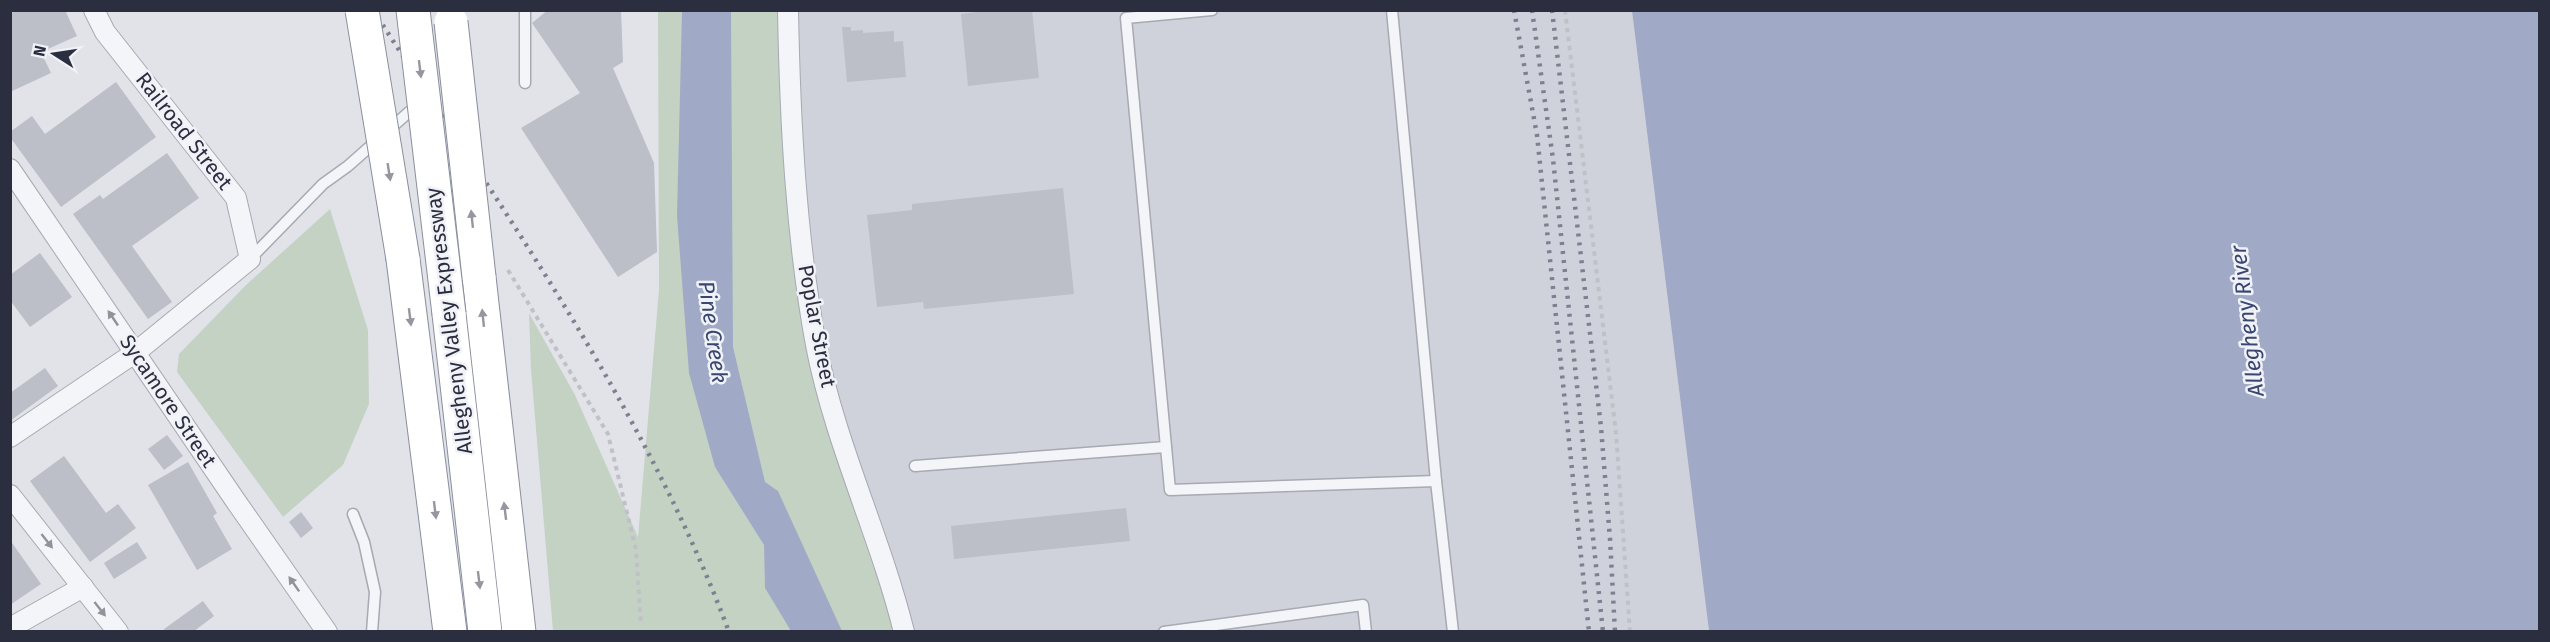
<svg xmlns="http://www.w3.org/2000/svg" width="2550" height="642" font-family="'Fira Sans',sans-serif">
<style>
.built{fill:#d0d2db}
.green{fill:#c4d2c4}
.water{fill:#a0aac6}
.building{fill:#bcbec8}
.lines{fill:none;stroke-linecap:round;stroke-linejoin:round}
.lane-casing{stroke:#a7a9b3;stroke-width:13}
.street-casing{stroke:#a7a9b3;stroke-width:22}
.highway-casing{stroke:#8a8e9e;stroke-width:35}
.path{stroke:#c0c1c8;stroke-width:4;stroke-dasharray:4.5 4.5;stroke-linecap:butt}
.lane{stroke:#f4f5f8;stroke-width:10}
.street{stroke:#f4f5f8;stroke-width:20}
.highway{stroke:#fff;stroke-width:33}
.rail{stroke:#7d8091;stroke-width:4.5;stroke-dasharray:3 6;stroke-linecap:butt}
.highway-bridge-casing{stroke:#8a8e9e;stroke-width:35;stroke-linecap:butt}
.highway-bridge{stroke:#fff;stroke-width:33}
.oneway{fill:#95969f}
.oneway2{fill:#90929c}
.labels{text-anchor:middle;dominant-baseline:central;stroke-width:5;stroke-linejoin:round;paint-order:stroke}
.street-label{font-size:21px;fill:#2b2e3f;stroke:#f1f2f7}
.water-label{font-size:22px;font-style:italic;fill:#394670;stroke:#f1f2f7}
</style>
<rect width="100%" height="100%" fill="#e2e3e9"/>
<path class="built" d="M777 11H1632L1709 631H878L817 410Z"/>
<g class="green">
<path d="M658 11H788L816 346 904 631H553L531 370 529 313 575 395 638 537 659 290Z"/>
<path d="M330 209 368 330 369 404 343 465 283 517 177 372 179 354 245 286Z"/>
</g>
<g class="water">
<path d="M682 11H731L733 347 765 482 778 491 842 631H791L765 588 764 545 715 467 689 373 677 216Z"/>
<path d="M1632 11H2539V631H1709Z"/>
</g>
<g class="building">
<path d="M17 10H65L77 36 41 52 51 73 10 92V14Z"/>
<path d="M548 10H621L623 62 613 68 654 163 657 252 618 277 521 128 580 93 532 23Z"/>
<path d="M996 10H1032L1039 78 968 86 961 14Z"/>
<path d="M842 27H851V31L863 30V33L894 31V42L903 41 906 77 847 82Z"/>
<path d="M116 82 156 137 61 207 10 137V132L32 116 45 134Z"/>
<path d="M167 153 199 198 132 246 172 302 148 319 73 214 100 195 103 199Z"/>
<path d="M1063 188 1074 294 924 309 923 302 877 307 867 215 912 210V204Z"/>
<path d="M40 253 72 297 30 327 10 300 12 278 10 275Z"/>
<path d="M45 368 58 386 10 421V393Z"/>
<path d="M167 435 183 456 164 470 148 449Z"/>
<path d="M64 456 106 513 118 504 136 528 90 562 30 481Z"/>
<path d="M188 462 217 513 213 516 232 549 197 570 148 485Z"/>
<path d="M1126 508 1130 541 954 559 951 526Z"/>
<path d="M301 512 313 528 301 538 289 522Z"/>
<path d="M10 540 41 584 10 605Z"/>
<path d="M137 542 147 558 114 579 104 563Z"/>
<path d="M203 601 214 616 193 632H166L164 629Z"/>
</g>
<g class="lines">
<defs>
<g id="lane">
<path d="M1392 10 1436 481 1453 632"/>
<path d="M525 83V10"/>
<path d="M250 259 323 184 348 166 409 112"/>
<path d="M1166 447 1170 490 1436 481"/>
<path d="M915 466 1166 447 1126 18 1212 10"/>
<path d="M353 514 364 542 375 592 372 632"/>
<path d="M1164 632 1363 605 1366 632"/>
</g>
<g id="street">
<path d="M788 10C790 122 796 236 816 345 835 444 880 535 904 632"/>
<path d="M10 169 235 500 327 632"/>
<path d="M10 437 136 352 250 259 236 198 105 32 94 10"/>
<path d="M10 495 118 632"/>
<path d="M10 628 83 587"/>
</g>
<g id="highway">
<path d="M403 259 450 632"/>
<path d="M479 277 519 632"/>
<path d="M449 314 485 632"/>
</g>
</defs>
<use href="#lane" class="lane-casing"/>
<use href="#street" class="street-casing"/>
<use href="#highway" class="highway-casing"/>
<g class="path">
<path d="M1565 10 1616 433 1630 632"/>
<path d="M508 270 608 434 636 550 641 625"/>
</g>
<use href="#lane" class="lane"/>
<use href="#street" class="street"/>
<use href="#highway" class="highway"/>
<g class="rail">
<path d="M373 10C502 210 645 407 729 632"/>
<path d="M1514 10 1537 135 1589 632"/>
<path d="M1532 10 1553 159 1603 632"/>
<path d="M1552 10 1601 427 1610 539 1615 632"/>
</g>
<defs>
<g id="highway-bridge">
<path d="M362 10 403 259"/>
<path d="M413 10 449 314"/>
<path d="M451 22 479 277"/>
</g>
</defs>
<use href="#highway-bridge" class="highway-bridge-casing"/>
<use href="#highway-bridge" class="highway-bridge"/>
</g>
<defs><path id="oneway-solid" d="M-6-.8H1V-3.2L6.5 0L1 3.2V.8H-6Z" transform="scale(1.5)"/></defs>
<g class="oneway">
<use href="#oneway-solid" transform="translate(420 69) rotate(83)"/>
<use href="#oneway-solid" transform="translate(389 172) rotate(81)"/>
<use href="#oneway-solid" transform="translate(472 219) rotate(-96)"/>
<use href="#oneway-solid" transform="translate(410 317) rotate(83)"/>
<use href="#oneway-solid" transform="translate(483 318) rotate(-96)"/>
<use href="#oneway-solid" transform="translate(435 510) rotate(83)"/>
<use href="#oneway-solid" transform="translate(505 511) rotate(-97)"/>
<use href="#oneway-solid" transform="translate(479 580) rotate(83)"/>
</g>
<g class="oneway2">
<use href="#oneway-solid" transform="translate(113 318) rotate(-124)"/>
<use href="#oneway-solid" transform="translate(47 541) rotate(52)"/>
<use href="#oneway-solid" transform="translate(294 584) rotate(-125)"/>
<use href="#oneway-solid" transform="translate(100 609) rotate(52)"/>
</g>
<g class="labels">
<g class="street-label">
<text transform="translate(184 131) rotate(52)">Railroad Street</text>
<text transform="translate(449 321) rotate(-97)">Allegheny Valley Expressway</text>
<text transform="translate(817 326) rotate(79)">Poplar Street</text>
<text transform="translate(168 401) rotate(56)">Sycamore Street</text>
</g>
<g class="water-label">
<text transform="translate(2247 321) rotate(-97)">Allegheny River</text>
<text transform="translate(713 332) rotate(82)">Pine Creek</text>
</g>
</g>
<rect width="2550" height="642" fill="none" stroke="#2b2e3f" stroke-width="24"/>
<g transform="translate(54 54) rotate(282)" stroke="#f1f2f7" stroke-width="4.5" paint-order="stroke">
<path d="M0-4.5L10 22L0 15L-10 22Z" fill="#2b2e3f"/>
<text y="-9" font-size="16" font-weight="bold" text-anchor="middle" fill="#2b2e3f">N</text>
</g>
</svg>
